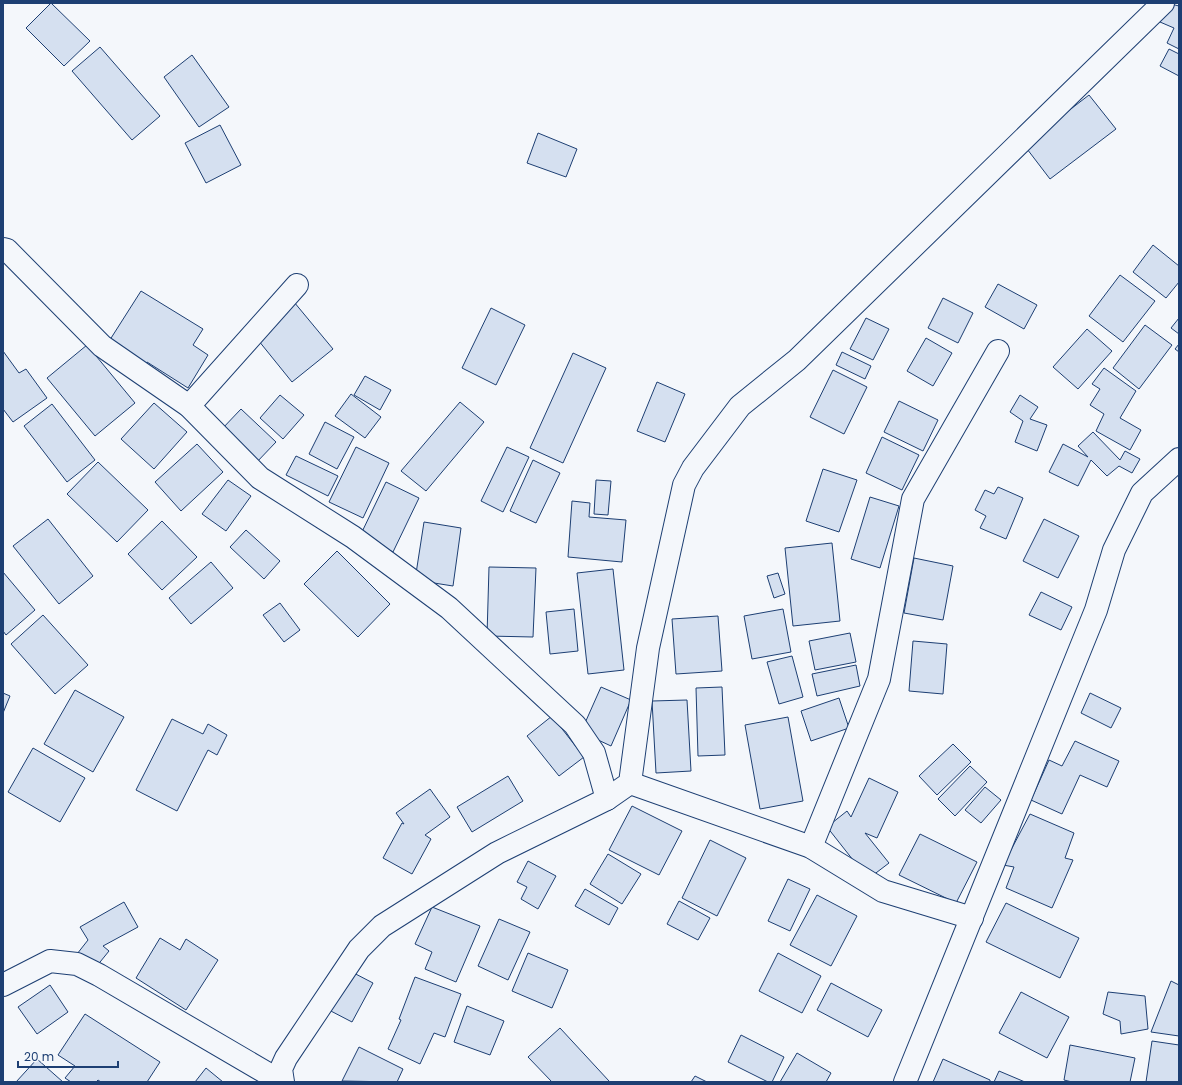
<svg xmlns="http://www.w3.org/2000/svg" width="1182" height="1085" font-family="Poppins,sans-serif">
<style>
.building{fill:#d5e0f0;stroke:#1d3f73}
.lines{fill:none;stroke-linecap:round;stroke-linejoin:round}
.minor-casing{stroke:#1d3f73;stroke-width:24}
.minor{stroke:#f4f7fb;stroke-width:22}
</style>
<rect width="100%" height="100%" fill="#f4f7fb"/>
<g class="building">
<path d="M51 3 90 41 64 66 26 28Z"/>
<path d="M1167 3 1179 6V49L1167 43 1174 28 1160 22Z"/>
<path d="M100 47 160 116 132 140 72 71Z"/>
<path d="M1169 49 1179 54V76L1160 66Z"/>
<path d="M192 55 229 107 199 127 164 77Z"/>
<path d="M1089 95 1116 129 1050 179 1024 145Z"/>
<path d="M220 125 241 165 206 183 185 143Z"/>
<path d="M538 133 577 149 566 177 527 163Z"/>
<path d="M1153 245 1179 266V282L1166 298 1133 272Z"/>
<path d="M1120 275 1155 301 1123 342 1089 316Z"/>
<path d="M998 284 1037 305 1024 329 985 307Z"/>
<path d="M141 291 203 329 193 345 208 355 188 388 147 362 142 368 106 346Z"/>
<path d="M943 298 973 313 958 343 928 328Z"/>
<path d="M294 302 333 349 292 382 254 335Z"/>
<path d="M491 308 525 325 496 385 462 368Z"/>
<path d="M866 318 889 329 873 360 850 349Z"/>
<path d="M1179 318V334L1171 328Z"/>
<path d="M1145 325 1172 345 1139 389 1113 368Z"/>
<path d="M1087 329 1112 351 1078 389 1053 367Z"/>
<path d="M926 338 952 353 933 386 907 371Z"/>
<path d="M1179 344V352L1175 349Z"/>
<path d="M87 345 135 403 95 436 47 378Z"/>
<path d="M3 351 19 373 26 369 47 398 13 422 3 409Z"/>
<path d="M842 352 871 366 865 379 836 365Z"/>
<path d="M573 353 606 368 563 463 530 448Z"/>
<path d="M1104 368 1136 391 1120 418 1141 430 1130 450 1096 431 1104 414 1090 405 1100 389 1092 384Z"/>
<path d="M833 370 867 387 844 434 810 417Z"/>
<path d="M365 376 391 390 380 410 354 395Z"/>
<path d="M657 382 685 394 665 442 637 431Z"/>
<path d="M351 394 381 417 365 438 335 416Z"/>
<path d="M280 395 304 415 283 439 260 418Z"/>
<path d="M1020 395 1038 407 1030 419 1047 425 1037 451 1015 442 1023 421 1010 412Z"/>
<path d="M899 401 938 420 923 451 884 432Z"/>
<path d="M460 402 484 422 426 491 401 471Z"/>
<path d="M154 403 187 432 154 469 121 439Z"/>
<path d="M52 404 95 460 67 482 24 426Z"/>
<path d="M241 409 276 442 255 464 221 430Z"/>
<path d="M325 422 354 437 337 469 309 454Z"/>
<path d="M1093 432 1120 460 1125 451 1140 459 1132 473 1119 466 1107 476 1091 460 1078 486 1049 472 1063 444 1088 457 1078 446Z"/>
<path d="M882 437 919 455 902 490 866 473Z"/>
<path d="M197 444 223 472 181 511 155 482Z"/>
<path d="M356 447 389 463 363 518 329 502Z"/>
<path d="M507 447 529 457 503 512 481 501Z"/>
<path d="M296 456 338 476 328 496 286 475Z"/>
<path d="M533 460 560 473 536 523 510 511Z"/>
<path d="M98 462 148 510 117 542 67 494Z"/>
<path d="M823 469 857 480 839 532 806 521Z"/>
<path d="M228 480 251 496 226 531 202 514Z"/>
<path d="M596 480 611 481 608 515 594 514Z"/>
<path d="M386 482 419 498 393 552 360 536Z"/>
<path d="M998 487 1023 498 1006 539 980 528 986 516 975 510 985 490 994 494Z"/>
<path d="M870 497 899 506 880 568 851 559Z"/>
<path d="M572 501 590 503 589 517 626 520 622 562 568 557Z"/>
<path d="M48 519 93 576 59 604 13 546Z"/>
<path d="M1044 519 1079 536 1058 578 1023 561Z"/>
<path d="M162 521 197 557 162 590 128 554Z"/>
<path d="M424 522 461 528 453 586 415 580Z"/>
<path d="M246 530 280 561 264 579 230 547Z"/>
<path d="M832 543 840 621 793 626 785 548Z"/>
<path d="M337 551 390 604 358 637 304 584Z"/>
<path d="M914 558 953 566 943 620 904 613Z"/>
<path d="M211 562 233 588 191 624 169 598Z"/>
<path d="M489 567 536 568 533 637 487 636Z"/>
<path d="M613 569 624 670 588 674 577 573Z"/>
<path d="M3 572 35 610 6 635 3 631Z"/>
<path d="M778 573 785 594 774 598 767 576Z"/>
<path d="M1041 592 1072 607 1061 630 1029 615Z"/>
<path d="M280 603 300 630 284 642 263 615Z"/>
<path d="M574 609 578 651 550 654 546 612Z"/>
<path d="M783 609 791 652 752 659 744 616Z"/>
<path d="M43 615 88 665 55 694 11 644Z"/>
<path d="M718 616 722 671 676 674 672 619Z"/>
<path d="M850 633 856 662 815 670 809 641Z"/>
<path d="M913 641 947 644 943 694 909 691Z"/>
<path d="M792 656 803 697 779 704 767 662Z"/>
<path d="M856 665 860 686 817 696 812 674Z"/>
<path d="M601 687 631 700 611 746 581 732Z"/>
<path d="M722 687 725 755 698 756 696 688Z"/>
<path d="M75 690 124 717 93 772 44 744Z"/>
<path d="M3 693 10 696 3 713Z"/>
<path d="M1090 693 1121 708 1111 728 1081 713Z"/>
<path d="M839 698 849 728 811 741 801 711Z"/>
<path d="M687 700 691 771 656 773 652 701Z"/>
<path d="M552 716 584 757 559 776 527 736Z"/>
<path d="M788 717 803 801 760 809 745 725Z"/>
<path d="M172 719 203 734 208 724 227 735 217 755 208 750 177 811 136 790Z"/>
<path d="M1075 741 1119 761 1107 787 1080 775 1062 814 1031 800 1049 760 1062 766Z"/>
<path d="M953 744 971 762 937 795 919 776Z"/>
<path d="M33 748 85 778 60 822 8 792Z"/>
<path d="M970 766 987 782 955 816 938 799Z"/>
<path d="M508 776 523 801 472 832 457 807Z"/>
<path d="M869 778 898 792 877 838 865 833 889 863 868 879 827 827 847 811 851 817Z"/>
<path d="M985 787 1001 800 981 823 965 810Z"/>
<path d="M430 789 450 817 425 835 431 839 412 874 383 858 402 823 404 824 396 813Z"/>
<path d="M632 806 682 831 659 875 609 850Z"/>
<path d="M1030 814 1074 833 1065 858 1073 860 1052 908 1006 888 1014 867 1003 865Z"/>
<path d="M920 834 977 862 956 903 899 875Z"/>
<path d="M710 840 746 858 717 916 682 898Z"/>
<path d="M608 854 641 874 622 904 590 884Z"/>
<path d="M528 861 556 876 538 909 521 899 527 887 517 882Z"/>
<path d="M788 879 810 889 790 931 768 921Z"/>
<path d="M585 889 618 908 609 925 575 906Z"/>
<path d="M817 895 857 916 831 966 790 945Z"/>
<path d="M679 901 710 918 698 940 667 924Z"/>
<path d="M124 902 138 927 103 946 109 951 96 967 77 954 88 940 80 927Z"/>
<path d="M1006 903 1079 938 1060 978 986 942Z"/>
<path d="M432 907 480 926 456 982 425 969 432 952 415 944Z"/>
<path d="M499 919 530 932 508 980 478 966Z"/>
<path d="M160 938 180 950 186 939 218 960 186 1010 136 978Z"/>
<path d="M528 953 568 970 552 1008 512 991Z"/>
<path d="M778 953 821 976 802 1013 759 991Z"/>
<path d="M348 970 373 983 352 1022 327 1009Z"/>
<path d="M415 977 461 994 445 1037 434 1033 420 1064 388 1049 401 1020 399 1019Z"/>
<path d="M1171 981 1179 985V1036L1151 1032Z"/>
<path d="M831 983 882 1010 868 1037 817 1010Z"/>
<path d="M50 985 68 1012 37 1034 18 1007Z"/>
<path d="M1021 992 1069 1017 1047 1058 999 1033Z"/>
<path d="M1108 992 1145 996 1148 1029 1121 1034 1120 1021 1103 1014Z"/>
<path d="M467 1006 504 1021 490 1055 454 1042Z"/>
<path d="M85 1014 160 1062 147 1082H101L98 1080 96 1082H71L65 1078 75 1066 58 1055Z"/>
<path d="M560 1028 609 1081V1082H552L528 1057Z"/>
<path d="M741 1035 784 1057 772 1082H768L728 1062Z"/>
<path d="M1152 1041 1179 1045V1082H1146Z"/>
<path d="M1070 1045 1135 1058 1130 1082H1072L1064 1080Z"/>
<path d="M359 1047 403 1069 397 1082 342 1081Z"/>
<path d="M797 1053 831 1073 826 1082H780Z"/>
<path d="M37 1059 63 1082H16Z"/>
<path d="M943 1059 990 1080V1082H933Z"/>
<path d="M206 1068 223 1082H195Z"/>
<path d="M999 1071 1025 1082H994Z"/>
<path d="M695 1076 707 1082H691Z"/>
</g>
<g class="lines">
<defs>
<g id="minor">
<path d="M3 249 7 250 102 346 189 406 260 478 353 537 449 608 575 725 594 753 607 799"/>
<path d="M189 406 297 285"/>
<path d="M630 783 811 847 883 891 972 918"/>
<path d="M811 847 879 679 913 499 998 351"/>
<path d="M3 985 50 961 77 964 99 975 282 1082"/>
<path d="M283 1082 281 1069 286 1058 359 949 382 926 497 853 607 799 630 783 648 648 684 485 693 468 740 406 797 360 1163 3"/>
<path d="M905 1082 1096 610 1114 550 1142 493 1179 459"/>
</g>
</defs>
<use href="#minor" class="minor-casing"/>
<use href="#minor" class="minor"/>
</g>
<rect width="1182" height="1085" fill="none" stroke="#1d3f73" stroke-width="8"/>
<path d="M18 1061v6h100v-6" fill="none" stroke="#1d3f73" stroke-width="2"/>
<text x="24" y="1061" font-size="12" fill="#1d3f73" stroke="#f4f7fb" stroke-width="3" paint-order="stroke">20 m</text>
</svg>
